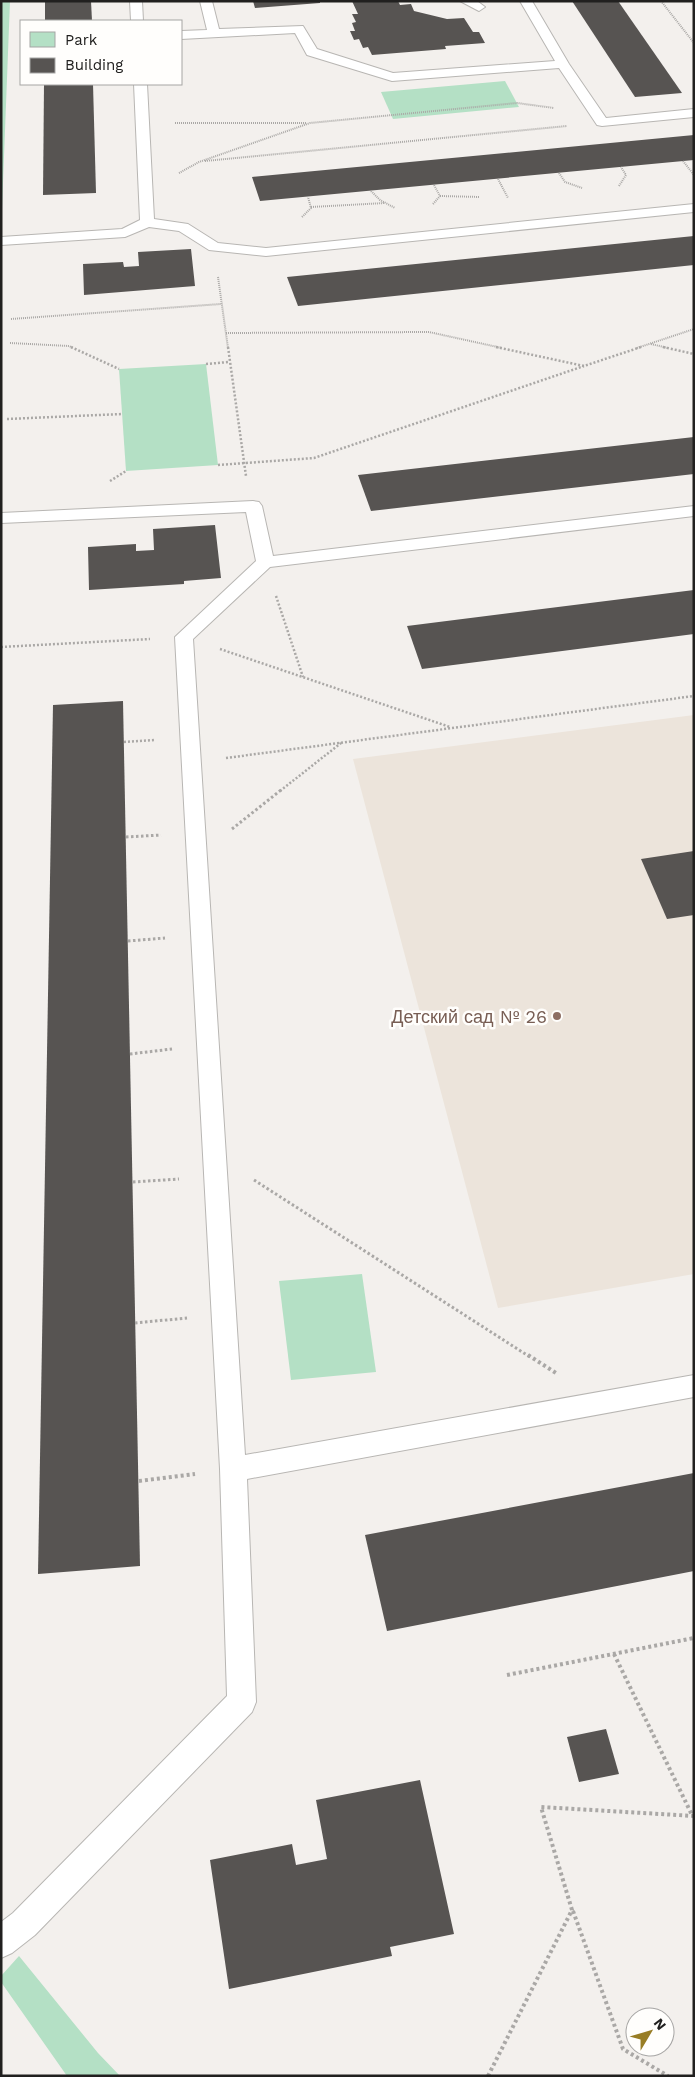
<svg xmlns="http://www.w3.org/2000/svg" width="695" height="2077" font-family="'Work Sans',sans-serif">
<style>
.built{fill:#ece4db}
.green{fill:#b4e0c5}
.building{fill:#575452}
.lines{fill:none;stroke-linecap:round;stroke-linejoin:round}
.service-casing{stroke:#b8b6b3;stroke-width:2}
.path-far3{stroke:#aaa8a6;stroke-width:2;stroke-dasharray:1 1;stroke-linecap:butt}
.path-far2{stroke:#aaa8a6;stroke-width:2.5;stroke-dasharray:2 2;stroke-linecap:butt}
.path-far1{stroke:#aaa8a6;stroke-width:3;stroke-dasharray:2.5 2.5;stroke-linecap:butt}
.path{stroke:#aaa8a6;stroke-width:4;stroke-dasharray:3 3;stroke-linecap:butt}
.service{fill:#fff;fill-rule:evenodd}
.education-dot{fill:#8d6e63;stroke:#fffefc;stroke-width:2}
.labels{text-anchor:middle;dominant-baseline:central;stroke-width:5;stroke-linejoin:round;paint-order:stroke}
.education-label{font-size:18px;fill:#785e54;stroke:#fffefc;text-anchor:end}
</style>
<rect width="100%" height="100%" fill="#f3f0ed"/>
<path class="built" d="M694 715V1274L498 1308 353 759Z"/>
<g class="green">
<path d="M1 1H10L1 234Z"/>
<path d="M505 81 519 107 393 119 381 92Z"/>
<path d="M206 364 218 465 126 471 119 369Z"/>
<path d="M362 1274 376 1372 291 1380 279 1281Z"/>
<path d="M19 1956 98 2053 120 2076H67L1 1982V1976Z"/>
</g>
<g class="building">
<path d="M45 1H91L92 21H45Z"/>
<path d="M253 1H320V3L255 8Z"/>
<path d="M352 1H398L400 5 411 4 414 11 447 19 464 18 473 32H479L485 43 445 46 446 49 372 55 368 47 363 48 359 39 354 40 350 31H355L352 23 356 22 352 14H358Z"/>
<path d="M572 1H618L682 93 635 97Z"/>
<path d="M44 84H93L96 193 43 195Z"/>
<path d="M694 135V160L260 201 252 177Z"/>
<path d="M694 236V265L298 306 287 277Z"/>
<path d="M191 249 195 286 84 295 83 264 123 262 124 267 139 266 138 252Z"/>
<path d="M694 437V474L371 511 358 475Z"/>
<path d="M215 525 221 578 184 581V584L89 590 88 547 136 544V551L154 550 153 529Z"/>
<path d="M694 590V634L422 669 407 626Z"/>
<path d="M123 701 140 1566 38 1574 53 705Z"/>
<path d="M694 851V915L667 919 641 859Z"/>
<path d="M694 1473V1571L387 1631 365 1535Z"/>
<path d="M606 1729 619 1774 579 1782 567 1737Z"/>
<path d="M420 1780 454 1934 390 1947 392 1956 229 1989 210 1860 292 1844 296 1865 327 1859 316 1800Z"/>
</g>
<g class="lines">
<defs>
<g id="service">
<path d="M130 1H142L143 21H131Z"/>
<path d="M200 1H212L219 29 303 26 317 49 393 73 555 61 520 1H532L569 64 606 118 694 109V117L602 126 597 125 559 68 392 81 307 55 295 33 181 39V31L207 30Z"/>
<path d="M460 1H477L485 7 479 11Z"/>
<path d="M134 84H147L154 219 188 224 218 243 266 248 694 204V212L266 256 209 250 179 231 149 227 125 237 1 245V237L122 229 140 220Z"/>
<path d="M253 501 259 502 262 506 273 556 694 506V516L270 567 193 639 245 1455 694 1375V1397L247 1479 256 1702 252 1712 35 1935 12 1953 1 1958V1922L13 1913 227 1696 220 1469 175 637 256 561 246 512 1 523V513Z"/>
</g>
</defs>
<use href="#service" class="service-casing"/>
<g class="path-far3">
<path d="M661 1 694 43"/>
<path d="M175 123H306"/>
<path d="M205 161 567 126"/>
<path d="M683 161 694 175"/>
<path d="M179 173 199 162 310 123 517 103 554 108"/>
<path d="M559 173 565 182 582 188"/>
<path d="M498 179 508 198"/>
<path d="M619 186 626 175 621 167"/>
<path d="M371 191 380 200 395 208"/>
<path d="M440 196 480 197"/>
<path d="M433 204 440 196 434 185"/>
<path d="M311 207 385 203"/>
<path d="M302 217 311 208 308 197"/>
<path d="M218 277 228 348"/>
<path d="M11 319 221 304"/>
<path d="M226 333 429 332 502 348"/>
<path d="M10 343 69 346 73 348"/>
<path d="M651 344 668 348"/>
<path d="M637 348 694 329"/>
</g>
<g class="path-far2">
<path d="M71 347 119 369"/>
<path d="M228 347 246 476"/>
<path d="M496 347 584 366 641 347"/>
<path d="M663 347 694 354"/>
<path d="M206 364 229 362"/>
<path d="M7 419 122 414"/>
<path d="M218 465 314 458 584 366"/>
<path d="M110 481 126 471"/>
<path d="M276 596 303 677"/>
<path d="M1 647 150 639"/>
<path d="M220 649 450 727"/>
<path d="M124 742 154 740"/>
<path d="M226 758 694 696"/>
<path d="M280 791 341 743"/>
</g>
<g class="path-far1">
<path d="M232 829 281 790"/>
<path d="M126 837 161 835"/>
<path d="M128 941 165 938"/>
<path d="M130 1054 172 1049"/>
<path d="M254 1180 530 1357"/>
<path d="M133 1182 179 1179"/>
<path d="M135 1323 187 1318"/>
</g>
<g class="path">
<path d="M528 1355 556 1373"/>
<path d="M139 1481 195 1474"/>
<path d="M614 1654 692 1815"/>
<path d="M507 1675 694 1638"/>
<path d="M573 1911 623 2049 668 2076"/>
<path d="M488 2076 572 1910 541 1807 694 1816"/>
</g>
<use href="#service" class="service"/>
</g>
<circle class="education-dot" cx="557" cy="1016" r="5"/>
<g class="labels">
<g class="education-label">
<text x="547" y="1016">Детский сад № 26</text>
</g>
</g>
<rect width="695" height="2077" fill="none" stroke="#21201f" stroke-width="5"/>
<rect x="20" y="20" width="162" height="65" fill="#fffefc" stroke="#a6a5a4"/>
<rect x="30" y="32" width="25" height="15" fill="#b4e0c5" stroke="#a6a5a4"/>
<text x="65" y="45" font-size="15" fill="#21201f">Park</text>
<rect x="30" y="58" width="25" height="15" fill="#575452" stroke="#a6a5a4"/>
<text x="65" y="70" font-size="15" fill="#21201f">Building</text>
<g transform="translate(650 2032) rotate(52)"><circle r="24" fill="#fffefc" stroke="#a6a5a4"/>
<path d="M0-4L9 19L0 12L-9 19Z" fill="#987d25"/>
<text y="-8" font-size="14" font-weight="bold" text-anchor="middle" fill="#21201f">N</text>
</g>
</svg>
